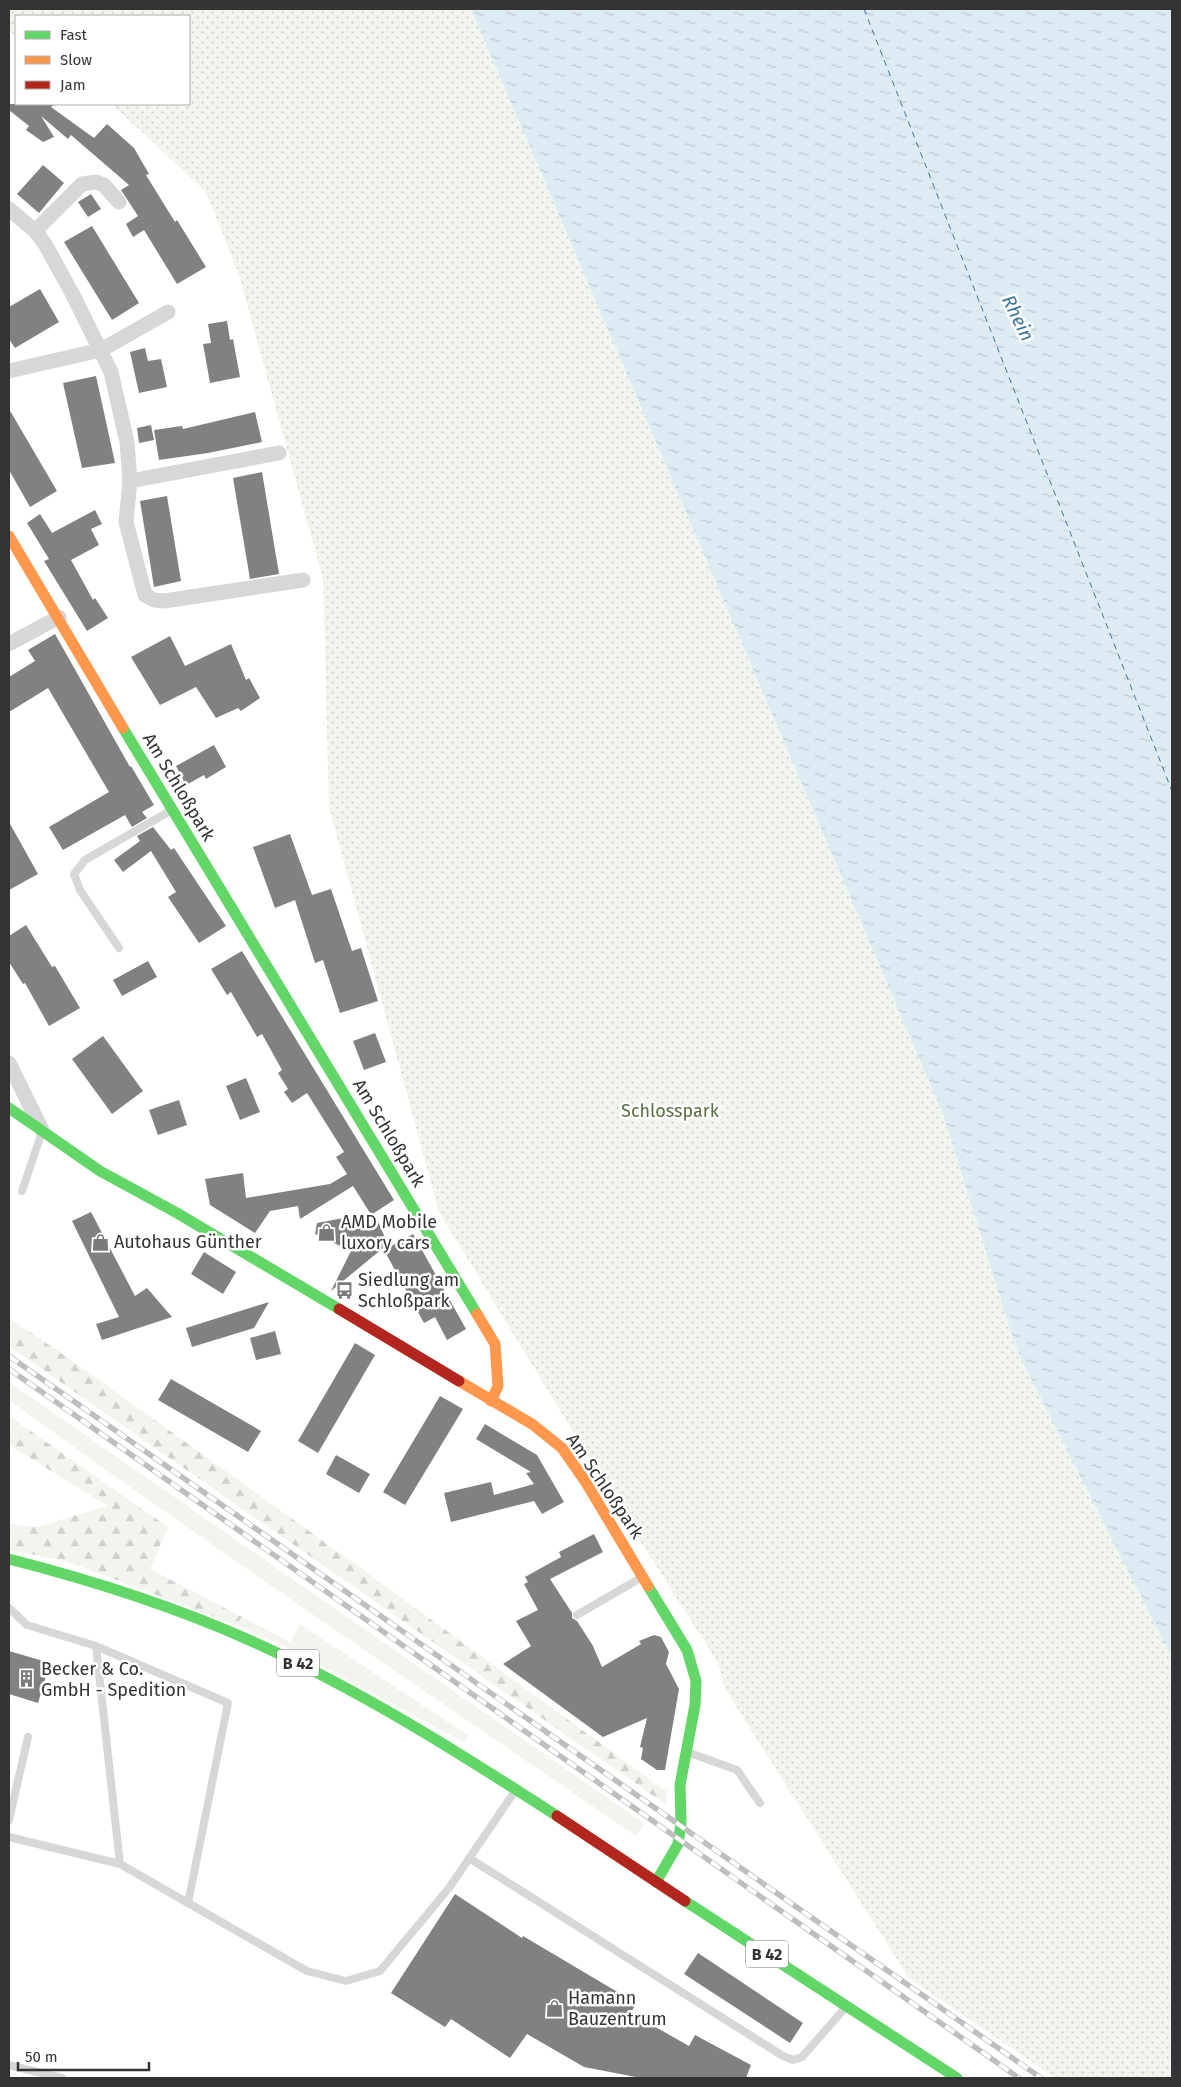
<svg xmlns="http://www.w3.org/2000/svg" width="1181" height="2087" font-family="'Fira Sans',sans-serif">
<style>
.green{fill:#f1f5ed}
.forest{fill:url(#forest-firs)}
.park{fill:url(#park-dots)}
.water{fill:url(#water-ripples)}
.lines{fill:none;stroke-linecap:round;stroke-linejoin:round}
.ferry{stroke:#3f7597;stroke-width:1;stroke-dasharray:6 5;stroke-linecap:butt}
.building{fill:#818181}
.lane{stroke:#d7d7d7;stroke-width:8}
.street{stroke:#d7d7d7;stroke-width:15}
.fast{stroke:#63d668;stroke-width:11}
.slow{stroke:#ff974d;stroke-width:11}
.jam{stroke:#b3261e;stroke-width:11}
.rail-casing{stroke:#bebebe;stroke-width:5.5}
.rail{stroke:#fff;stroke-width:4;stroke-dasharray:11;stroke-linecap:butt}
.labels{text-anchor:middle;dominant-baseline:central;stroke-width:5;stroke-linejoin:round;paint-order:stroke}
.shield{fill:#fff;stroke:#707070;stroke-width:1}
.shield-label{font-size:16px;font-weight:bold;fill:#333}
.street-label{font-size:18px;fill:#333;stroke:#fff}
.park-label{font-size:18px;fill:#56703f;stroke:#fff}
.poi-label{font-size:18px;fill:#333;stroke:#fff;text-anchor:start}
.water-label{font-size:19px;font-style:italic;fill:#3f7597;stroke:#fff}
</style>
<defs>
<pattern id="forest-firs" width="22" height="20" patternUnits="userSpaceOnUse" patternTransform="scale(1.25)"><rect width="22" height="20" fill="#f1f5ed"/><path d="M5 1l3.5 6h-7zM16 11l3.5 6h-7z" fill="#cfd2cc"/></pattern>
<pattern id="park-dots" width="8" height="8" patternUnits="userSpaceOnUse" patternTransform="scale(1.25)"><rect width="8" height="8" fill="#f1f5ed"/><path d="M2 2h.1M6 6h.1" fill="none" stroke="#cfd2cc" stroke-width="1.8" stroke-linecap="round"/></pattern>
<pattern id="water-ripples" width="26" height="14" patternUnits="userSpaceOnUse" patternTransform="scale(1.25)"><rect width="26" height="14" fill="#ddebf3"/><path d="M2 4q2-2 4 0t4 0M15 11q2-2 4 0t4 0" fill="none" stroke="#becad1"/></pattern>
</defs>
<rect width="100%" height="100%" fill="#fff"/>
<g class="green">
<path d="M9 1382 645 1824 636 1836C426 1692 215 1550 9 1400Z"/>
<path d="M242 1617 290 1642 300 1624 469 1736 463 1742 288 1648 236 1625Z"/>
</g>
<g class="forest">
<path d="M9 1318 67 1357 362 1569 667 1792 665 1804 9 1346Z"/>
<path d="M9 1416 168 1527 150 1569 242 1617 236 1625 66 1561 9 1550V1524L36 1527 108 1506 9 1445Z"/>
</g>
<path class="park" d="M9 9H471L943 1114 1017 1351 1172 1658V2078H1055L909 1978 725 1689 718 1663 630 1525 439 1212 329 807 323 579 239 275 206 192 112 104H189V16H16V36L9 31Z"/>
<path class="water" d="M471 9H1172V1658L1017 1351 943 1114Z"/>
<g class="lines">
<path class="ferry" d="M864 9 1172 791"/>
</g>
<g class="building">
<path d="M9 104H55L51 107 94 138 107 124 134 148 149 174 146 175 175 222 177 220 206 267 177 284 144 230 133 237 126 224 138 216 121 190 129 185 71 135 68 139 41 116 54 137 43 142 26 130 29 126 9 110Z"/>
<path d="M43 165 64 183 39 213 17 194Z"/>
<path d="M91 194 101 209 88 217 78 202Z"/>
<path d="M92 226 139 303 112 320 64 242Z"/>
<path d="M40 289 59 322 15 348 9 339V307Z"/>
<path d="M227 321 230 340 233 339 240 377 210 383 203 344 211 343 208 324Z"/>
<path d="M145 348 148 361 161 359 167 387 139 393 130 352Z"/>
<path d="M96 376 115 463 82 468 63 383Z"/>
<path d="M9 409 57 491 30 507 9 470Z"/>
<path d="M255 412 262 442 208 453 159 460 154 430 182 426 183 429Z"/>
<path d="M151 425 154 440 139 443 137 428Z"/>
<path d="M262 472 279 574 250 579 233 478Z"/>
<path d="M167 496 181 581 154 587 140 501Z"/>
<path d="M95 510 102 524 91 529 99 545 71 560 93 600 95 598 108 618 87 631 44 561 49 559 27 523 40 514 52 533Z"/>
<path d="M55 634 130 767 131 766 154 805 142 812 147 818 132 827 125 815 63 850 49 827 109 792 48 688 9 712V677L35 661 28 650Z"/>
<path d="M170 636 185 666 231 644 246 680 249 678 260 698 241 711 238 708 216 718 196 687 160 705 131 657Z"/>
<path d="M214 745 226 767 206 779 204 775 186 785 176 766Z"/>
<path d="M9 822 38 874 9 890Z"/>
<path d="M153 827 171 850 174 848 226 926 199 943 168 897 176 892 151 851 123 872 114 860 140 841 137 836Z"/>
<path d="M290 834 312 895 331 889 352 951 361 948 378 1001 340 1013 323 960 315 963 295 900 275 908 253 847Z"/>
<path d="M26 925 52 967 55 966 80 1008 49 1026 25 983 23 984 9 962V936Z"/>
<path d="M242 951 394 1200 374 1213 388 1244 331 1291 351 1251 315 1234 317 1223 370 1213 353 1186 300 1219 298 1206 270 1211 255 1233 210 1205 205 1179 243 1173 246 1198 330 1184 347 1174 336 1157 344 1152 307 1093 292 1103 284 1092 288 1089 278 1073 282 1070 262 1034 257 1037 231 992 227 995 211 969Z"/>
<path d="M148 961 157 977 122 996 113 980Z"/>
<path d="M375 1033 386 1062 364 1070 353 1041Z"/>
<path d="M103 1036 143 1091 112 1114 72 1059Z"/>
<path d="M246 1078 260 1112 240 1120 226 1086Z"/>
<path d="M179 1100 187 1125 158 1135 149 1110Z"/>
<path d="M91 1212 135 1296 147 1288 172 1317 102 1340 96 1324 119 1317 72 1221Z"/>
<path d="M413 1234 466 1329 447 1340 435 1317 424 1323 384 1250Z"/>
<path d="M204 1252 236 1272 223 1294 191 1274Z"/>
<path d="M269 1302 254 1328 192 1347 186 1328Z"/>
<path d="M275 1331 281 1354 256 1360 250 1338Z"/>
<path d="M355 1343 375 1355 318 1453 298 1441Z"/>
<path d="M171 1379 261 1431 248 1452 158 1400Z"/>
<path d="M440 1396 463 1409 405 1505 383 1492Z"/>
<path d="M485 1424 537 1455 564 1502 542 1514 534 1501 451 1522 444 1493 491 1482 494 1495 534 1484 526 1473 531 1472 476 1439Z"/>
<path d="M336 1455 370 1474 359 1493 326 1474Z"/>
<path d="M594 1534 603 1552 550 1579 572 1613V1618L577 1621 593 1646 602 1667 641 1644 639 1641 654 1635 661 1637 669 1652 666 1664 679 1689 665 1770H657L641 1759 643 1748 640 1747 647 1718 603 1737 503 1664 531 1646 516 1621 538 1610 524 1584 528 1582 525 1577 561 1557 559 1552Z"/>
<path d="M9 1651 50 1663 38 1703 9 1694Z"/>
<path d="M455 1894 522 1938 523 1936 636 2003 631 2013 689 2046 695 2035 751 2065 746 2078H641L584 2067 527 2034 510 2058 451 2019 445 2027 391 1993Z"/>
<path d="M698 1953 803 2023 790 2043 684 1974Z"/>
</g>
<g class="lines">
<g class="lane">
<path d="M119 948 80 890 74 874 85 860 170 811"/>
<path d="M22 1191 42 1132"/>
<path d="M9 1608 27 1625 96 1646 120 1864"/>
<path d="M577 1615 642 1577"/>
<path d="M96 1646 228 1703 188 1903"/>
<path d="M687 1752 737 1770 760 1803"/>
<path d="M9 1820 28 1737"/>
<path d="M9 1837 120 1864 307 1971 346 1981 380 1971 449 1888 515 1791"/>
<path d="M469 1858 783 2056 793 2060 802 2057 845 2008"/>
<path d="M9 2065 62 2078"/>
</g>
<g class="street">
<path d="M9 209 35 231 45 244 73 295 111 372 127 442 130 481 126 522 145 595 154 600 164 601 303 580"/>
<path d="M35 231 82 184 96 182 104 185 119 202"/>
<path d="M9 371 101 350 168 312"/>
<path d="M130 481 279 453"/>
<path d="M9 644 59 617"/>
<path d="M9 1063 42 1130"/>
</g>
<g class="fast">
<path d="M123 728 477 1314"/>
<path d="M9 1108 100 1171 177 1213 339 1309"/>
<path d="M9 1559C91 1580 171 1605 249 1640 357 1688 458 1752 557 1816"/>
<path d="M648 1586 687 1650 696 1681 695 1705 680 1785 681 1823 678 1844 656 1882"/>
<path d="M685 1901 957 2078"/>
</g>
<g class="slow">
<path d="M9 536 123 728"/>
<path d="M477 1314 495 1344 498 1386 491 1401"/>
<path d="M459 1381 532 1424 562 1448 585 1481 648 1586"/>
</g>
<g class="jam">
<path d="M339 1309 459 1381"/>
<path d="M557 1816 685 1901"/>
</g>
<defs>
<g id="rail">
<path d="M9 1356 1041 2078"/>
<path d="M9 1369 1019 2078"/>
</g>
</defs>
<use href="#rail" class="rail-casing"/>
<use href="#rail" class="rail"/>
</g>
<defs>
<symbol id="shop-bare" viewBox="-9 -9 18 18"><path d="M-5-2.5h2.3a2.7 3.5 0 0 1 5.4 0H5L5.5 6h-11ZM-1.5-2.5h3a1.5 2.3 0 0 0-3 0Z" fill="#7a7a7a" stroke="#fff" stroke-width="2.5" paint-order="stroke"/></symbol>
<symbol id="bus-bare" viewBox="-9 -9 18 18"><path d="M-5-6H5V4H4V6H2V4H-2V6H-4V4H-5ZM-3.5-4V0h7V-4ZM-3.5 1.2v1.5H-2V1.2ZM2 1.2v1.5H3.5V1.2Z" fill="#7a7a7a" stroke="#fff" stroke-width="2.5" paint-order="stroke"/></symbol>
<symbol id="building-bare" viewBox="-9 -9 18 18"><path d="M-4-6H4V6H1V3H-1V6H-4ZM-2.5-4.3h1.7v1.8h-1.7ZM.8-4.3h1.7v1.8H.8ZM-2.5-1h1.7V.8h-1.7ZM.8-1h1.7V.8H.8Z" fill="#7a7a7a" stroke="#fff" stroke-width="2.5" paint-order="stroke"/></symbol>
</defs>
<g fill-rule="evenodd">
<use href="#shop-bare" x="314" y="1220" width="25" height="25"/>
<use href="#shop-bare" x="88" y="1230" width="25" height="25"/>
<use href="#bus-bare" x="332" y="1278" width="25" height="25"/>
<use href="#building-bare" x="14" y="1666" width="25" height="25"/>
<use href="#shop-bare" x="542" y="1996" width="25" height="25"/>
</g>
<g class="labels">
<g class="shield">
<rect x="277" y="1649.5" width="42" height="27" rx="4"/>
<rect x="746" y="1940.5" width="42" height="27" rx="4"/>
</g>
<g class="shield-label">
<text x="298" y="1663">B 42</text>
<text x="767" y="1954">B 42</text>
</g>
<g class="street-label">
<text transform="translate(179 787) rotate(59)">Am Schloßpark</text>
<text transform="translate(389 1133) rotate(59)">Am Schloßpark</text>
<text transform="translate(605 1486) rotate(56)">Am Schloßpark</text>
</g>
<g class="park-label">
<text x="670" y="1111">Schlosspark</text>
</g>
<g class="poi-label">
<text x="341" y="1222">AMD Mobile<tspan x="341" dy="21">luxory cars</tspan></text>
<text x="114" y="1242">Autohaus Günther</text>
<text x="358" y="1280">Siedlung am<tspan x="358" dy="21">Schloßpark</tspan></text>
<text x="41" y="1669">Becker &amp; Co.<tspan x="41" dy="21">GmbH - Spedition</tspan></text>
<text x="568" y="1998">Hamann<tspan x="568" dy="21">Bauzentrum</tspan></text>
</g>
<g class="water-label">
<text transform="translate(1018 318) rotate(64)">Rhein</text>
</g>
</g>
<rect width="1181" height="2087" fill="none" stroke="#333333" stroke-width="20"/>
<rect x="15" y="15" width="175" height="90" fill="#ffffff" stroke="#adadad"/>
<rect x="25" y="31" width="25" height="8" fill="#63d668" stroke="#adadad"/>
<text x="60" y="40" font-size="15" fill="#333333">Fast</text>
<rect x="25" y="56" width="25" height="8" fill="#ff974d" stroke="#adadad"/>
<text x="60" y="65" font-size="15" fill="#333333">Slow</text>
<rect x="25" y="81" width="25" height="8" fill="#b3261e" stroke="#adadad"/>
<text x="60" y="90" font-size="15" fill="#333333">Jam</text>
<path d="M18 2062v8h131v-8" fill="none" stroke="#333333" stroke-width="2.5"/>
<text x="25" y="2062" font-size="15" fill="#333333" stroke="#ffffff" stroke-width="4" paint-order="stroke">50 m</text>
</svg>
